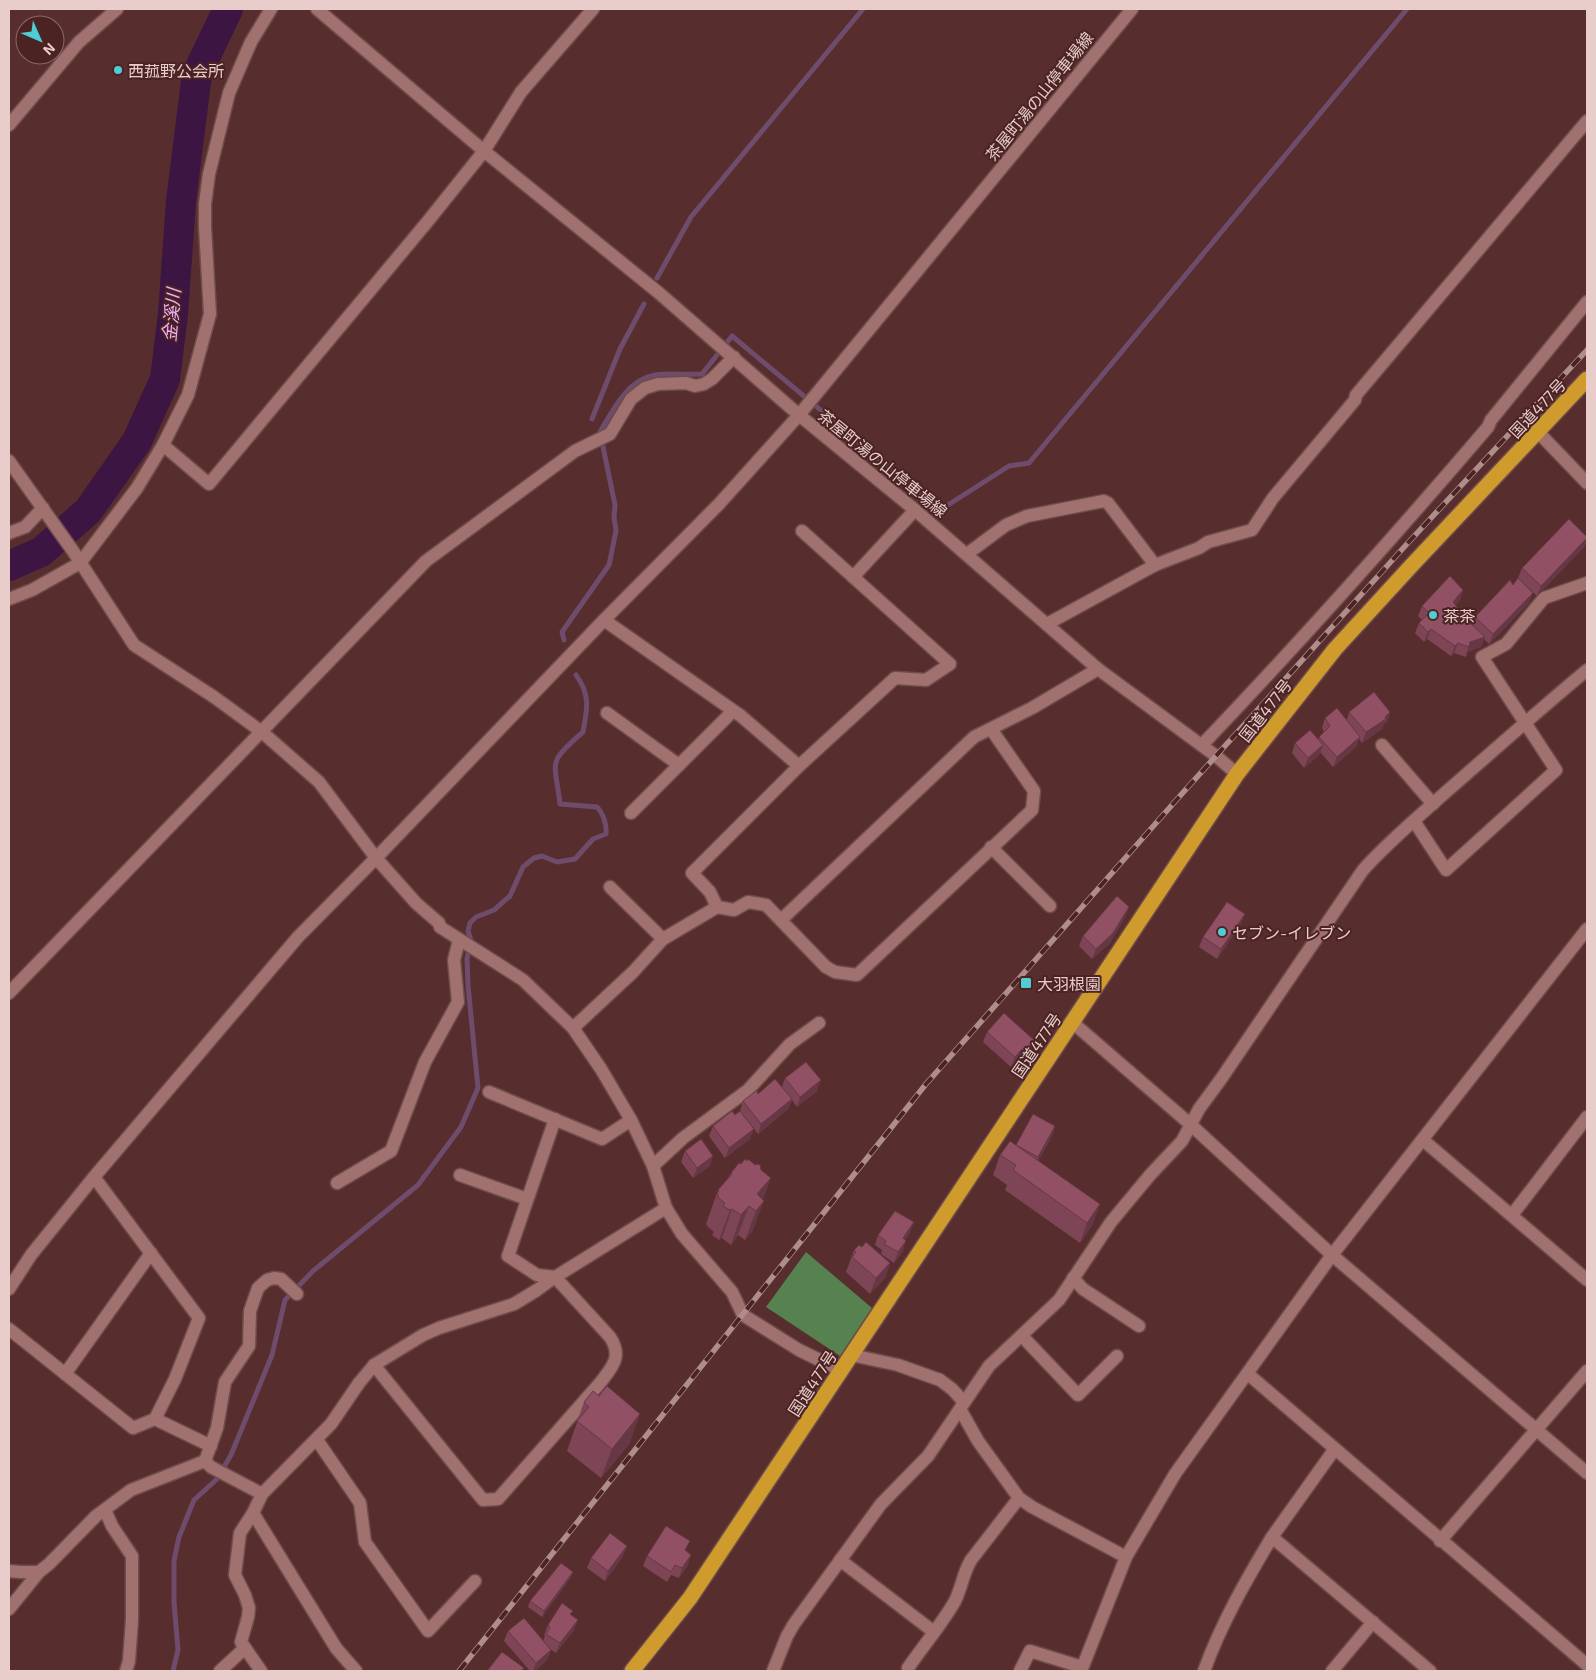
<svg xmlns="http://www.w3.org/2000/svg" width="1596" height="1680" font-family="'Exo 2','Noto Sans JP',sans-serif">
<style>
.forest{fill:#55824e}
.lines{fill:none;stroke-linecap:round;stroke-linejoin:round}
.stream{stroke:#704c6c;stroke-width:5}
.river{stroke:#3c1543;stroke-width:30}
.street-casing{stroke:#6f4c4c;stroke-width:15}
.secondary-casing{stroke:#6f4c4c;stroke-width:15}
.highway-casing{stroke:#6f4c4c;stroke-width:18}
.street{stroke:#a1716f;stroke-width:12}
.secondary{stroke:#a1716f;stroke-width:12}
.highway{stroke:#cf9b2d;stroke-width:15}
.rail-casing{stroke:#ae8d8b;stroke-width:5.5}
.rail{stroke:#4b2323;stroke-width:4;stroke-dasharray:11;stroke-linecap:butt}
.wall{fill:#7e4556}
.shaded-wall{fill:#663846}
.building{fill:#925064;stroke:#663846}
.poi-dot{fill:#51ccd4;stroke:#4b2323;stroke-width:2}
.labels{text-anchor:middle;dominant-baseline:central;stroke-width:4;stroke-linejoin:round;paint-order:stroke}
.poi-label{font-size:16px;fill:#e8cdcb;stroke:#4b2323;text-anchor:start}
.street-label{font-size:16px;fill:#e8cdcb;stroke:#4b2323}
.water-label{font-size:18px;font-style:italic;fill:#eeaff9;stroke:#4b2323}
</style>
<rect width="100%" height="100%" fill="#572d2d"/>
<path class="forest" d="M806 1252 872 1308 840 1356 766 1307Z"/>
<g class="lines">
<g class="stream">
<path d="M657 278 691 217 863 9"/>
<path d="M592 419 620 349 644 304"/>
<path d="M564 640 562 632 609 565 616 531 614 517 615 505 600 432C613 410 627 380 655 375 670 373 687 375 702 374L732 336 940 510 1009 466 1029 463 1407 9"/>
<path d="M173 1671 178 1650 174 1602V1561L179 1537 194 1500 217 1479 231 1455 272 1355 285 1300 313 1271 418 1185 461 1127 478 1088 468 985 467 959 471 940 468 931 470 923 476 917 494 910 510 896 523 867 534 858 542 856 557 862 575 859 593 839 606 834C607 825 603 813 597 807L560 804C555 760 546 764 583 732 587 710 591 695 576 675"/>
</g>
<path class="river" d="M9 566 41 552 88 511 137 441 165 379 173 314 181 201 197 74 228 9"/>
<defs>
<g id="street">
<path d="M317 9 484 151 659 293 799 415"/>
<path d="M9 125 79 42 117 9"/>
<path d="M1538 432 1587 483"/>
<path d="M163 445 209 484 428 221 484 151 521 92 593 9"/>
<path d="M9 461 73 551 134 645 214 697 262 732 319 782 376 858 416 903 439 923 440 927 523 980 573 1028 601 1069 631 1120 653 1166 666 1208 682 1234 732 1292 743 1315 799 1350 842 1371"/>
<path d="M802 531 950 664 926 680 895 678 799 766 692 873 710 892 717 907 734 910 748 902 766 905 826 967 835 972 857 975 1032 810 1034 791 991 729"/>
<path d="M9 533 25 527 43 508"/>
<path d="M967 554 1006 525 1027 516 1104 501 1108 503 1155 565"/>
<path d="M853 577 915 510"/>
<path d="M9 599 32 590 80 563 137 488 163 445 188 395 210 314 205 227V204L209 174 229 93 251 42 271 9"/>
<path d="M604 620 741 716 799 766"/>
<path d="M1047 624 1155 565 1199 548 1208 542 1252 530 1273 498 1355 400 1356 395 1587 121"/>
<path d="M607 713 679 765"/>
<path d="M1202 745C1301 641 1395 536 1488 427L1491 420 1587 302"/>
<path d="M1382 745 1433 804"/>
<path d="M631 813 733 711"/>
<path d="M1414 821 1446 870 1556 770 1482 657 1506 644 1544 598 1587 583"/>
<path d="M991 847 1050 906"/>
<path d="M610 887 663 939"/>
<path d="M781 920 974 737 1032 708 1098 669"/>
<path d="M9 993 426 561 575 451 610 434 631 399 645 388 658 384 686 383 695 386 704 384 712 379 734 357"/>
<path d="M573 1028 633 972 663 939 717 907"/>
<path d="M489 1092 602 1139 631 1120"/>
<path d="M1423 1140 1587 1280"/>
<path d="M653 1166 683 1138 748 1090 790 1044 819 1023"/>
<path d="M460 1175 527 1199"/>
<path d="M337 1183 391 1151 425 1062 458 1002 454 960 459 940"/>
<path d="M1512 1215 1587 1117"/>
<path d="M1073 1278 1083 1289 1139 1326"/>
<path d="M9 1329 133 1428 155 1419 175 1379 199 1318 94 1177"/>
<path d="M1022 1336 1078 1395 1117 1356"/>
<path d="M851 1355 898 1365 940 1380 952 1389 964 1402"/>
<path d="M374 1365 483 1500 498 1499 600 1383C612 1367 623 1357 610 1337L555 1277 537 1275 508 1256 555 1119"/>
<path d="M65 1374 151 1253"/>
<path d="M1248 1374 1587 1665"/>
<path d="M960 1409 978 1441 1019 1498 1032 1507 1126 1557"/>
<path d="M155 1419 211 1446"/>
<path d="M317 1440 360 1503 365 1542 428 1631 475 1581"/>
<path d="M205 1461 217 1428 225 1382 249 1346 250 1311 258 1288 267 1280 274 1278 281 1279 297 1294"/>
<path d="M262 1494 253 1513 336 1648 356 1671"/>
<path d="M105 1510 112 1526 132 1556V1619L129 1661 126 1671"/>
<path d="M253 1513 240 1533 235 1575 245 1595 249 1608 248 1617 241 1642 261 1671"/>
<path d="M1272 1537 1334 1450"/>
<path d="M1440 1541 1587 1371"/>
<path d="M840 1560 934 1632"/>
<path d="M9 1571 20 1572H39"/>
<path d="M9 1609 39 1572 49 1564 96 1516 131 1490 205 1461 211 1467 262 1494 331 1424 359 1383 374 1365 423 1335 439 1328 514 1304 537 1290 555 1277 666 1208"/>
<path d="M908 1668C923 1646 942 1624 955 1601 962 1587 963 1573 971 1560L1019 1498"/>
<path d="M220 1671 245 1648"/>
<path d="M773 1671 787 1636 794 1624 881 1504 928 1456 989 1366 1059 1300 1111 1222 1150 1175 1182 1141 1199 1109 1221 1079 1363 870C1388 842 1418 817 1446 792 1493 751 1539 710 1587 670"/>
<path d="M1020 1671 1030 1651 1082 1667"/>
<path d="M1081 1671 1126 1557 1175 1474 1332 1255 1587 929"/>
<path d="M1204 1671C1221 1624 1246 1580 1272 1537L1430 1671"/>
<path d="M1332 1671 1373 1622"/>
</g>
<g id="secondary">
<path d="M799 415 915 510 1098 669 1216 756 1237 774"/>
<path d="M1072 1022 1190 1124 1332 1255 1587 1473"/>
<path d="M9 1289 31 1255 94 1177 298 937 376 858 604 620 719 504 799 415 1132 9"/>
</g>
<path id="highway" d="M632 1671 690 1598 1237 774 1335 649 1412 565 1587 379"/>
</defs>
<use href="#street" class="street-casing"/>
<use href="#secondary" class="secondary-casing"/>
<use href="#highway" class="highway-casing"/>
<use href="#street" class="street"/>
<use href="#secondary" class="secondary"/>
<use href="#highway" class="highway"/>
<defs>
<path id="rail" d="M459 1671 926 1084 1179 797 1406 545 1587 350"/>
</defs>
<use href="#rail" class="rail-casing"/>
<use href="#rail" class="rail"/>
</g>
<g class="wall">
<path d="M1587 537V539L1584 547 1537 596 1519 579 1529 603 1489 644 1484 639 1481 647 1467 652 1466 657 1454 653 1451 656 1427 639 1424 642 1415 633 1419 623 1422 620 1418 616 1422 606 1463 590 1460 600 1455 605 1456 610 1472 625 1475 617 1513 585 1518 578 1522 568Z"/>
<path d="M1349 712H1390L1387 722 1384 724 1382 729 1362 743 1359 739 1356 747 1333 767 1320 752 1319 755 1304 768 1292 753 1295 743 1318 740 1319 737 1324 732 1322 728 1325 718 1347 720Z"/>
<path d="M1129 907 1125 917 1110 943 1092 959 1079 946 1083 936Z"/>
<path d="M1241 924 1217 959 1199 947 1203 937Z"/>
<path d="M987 1032 1035 1041 1031 1051 1021 1062 1019 1059 1011 1067 983 1042Z"/>
<path d="M785 1078 817 1091 797 1107 792 1100 788 1109 758 1134 752 1126 750 1139 725 1158 709 1136 713 1126 735 1115 740 1111 743 1101 758 1094 782 1087Z"/>
<path d="M1055 1126 1052 1136 1038 1161 1093 1224 1080 1243 1005 1190 1007 1185 993 1175 1000 1155 1016 1145Z"/>
<path d="M685 1151 710 1166 693 1178 681 1162Z"/>
<path d="M731 1173 763 1200 753 1230 745 1240 738 1235 731 1245 722 1238 719 1240 712 1235 714 1232 707 1226V1225L706 1224 718 1190 728 1178Z"/>
<path d="M910 1233 905 1240 903 1251 894 1263 881 1254 882 1250 875 1245 878 1235Z"/>
<path d="M862 1247 890 1263 885 1278 870 1294 846 1272 854 1250Z"/>
<path d="M584 1402 630 1443 601 1478 567 1451Z"/>
<path d="M627 1546 623 1556 605 1581 587 1568 591 1558Z"/>
<path d="M686 1551 688 1565 679 1578 671 1575 667 1582 643 1566 647 1556Z"/>
<path d="M573 1572 571 1577 542 1617 528 1607 530 1601Z"/>
<path d="M571 1615 574 1630 556 1653 550 1649 551 1650 547 1660 535 1671H530L504 1641 508 1631 543 1641 545 1636 544 1635 548 1625Z"/>
</g>
<g class="shaded-wall">
<path d="M1587 538 1584 547 1537 596 1541 586Z"/>
<path d="M1463 590 1460 600 1449 612 1453 602Z"/>
<path d="M1533 593 1529 603 1489 644 1493 634Z"/>
<path d="M1431 629 1427 639 1424 642 1428 632Z"/>
<path d="M1485 637 1481 647 1467 652 1470 642Z"/>
<path d="M1458 643 1454 653 1451 656 1455 646Z"/>
<path d="M1390 712 1387 722 1384 724 1382 729 1362 743 1366 732Z"/>
<path d="M1360 737 1356 747 1333 767 1337 757Z"/>
<path d="M1323 745 1319 755 1304 768 1308 758Z"/>
<path d="M1129 907 1125 917 1110 943 1092 959 1096 949Z"/>
<path d="M1245 914 1241 924 1217 959 1221 949Z"/>
<path d="M1035 1041 1031 1051 1021 1062 1025 1052Z"/>
<path d="M1022 1049 1019 1059 1011 1067 1015 1057Z"/>
<path d="M821 1080 817 1091 797 1107 800 1097Z"/>
<path d="M792 1099 788 1109 758 1134 761 1124Z"/>
<path d="M1055 1126 1052 1136 1035 1167 1038 1157Z"/>
<path d="M754 1129 750 1139 725 1158 729 1148Z"/>
<path d="M713 1156 710 1166 693 1178 697 1168Z"/>
<path d="M771 1178 761 1205 764 1201 753 1230 745 1240 756 1211 757 1194Z"/>
<path d="M1100 1204 1093 1224 1080 1243 1087 1223Z"/>
<path d="M749 1206 738 1235 731 1245 741 1215Z"/>
<path d="M732 1209 722 1238 719 1240 730 1210Z"/>
<path d="M914 1222 910 1233 899 1248 903 1238Z"/>
<path d="M906 1241 903 1251 894 1263 898 1252Z"/>
<path d="M890 1263 885 1278 870 1294 876 1278Z"/>
<path d="M640 1414 630 1443 601 1478 612 1449Z"/>
<path d="M627 1546 623 1556 605 1581 608 1571Z"/>
<path d="M691 1555 688 1565 679 1578 682 1568Z"/>
<path d="M573 1572 571 1577 542 1617 544 1611Z"/>
<path d="M578 1620 574 1630 556 1653 560 1643Z"/>
<path d="M551 1650 547 1660 535 1671H533L536 1663Z"/>
</g>
<g class="building">
<path d="M1569 519 1587 537V538L1541 586 1522 568Z"/>
<path d="M1450 576 1463 590 1453 602 1457 607 1455 609 1485 637 1470 642 1469 647 1458 643 1455 646 1431 629 1428 632 1419 623 1429 613 1422 606Z"/>
<path d="M1518 578 1533 593 1493 634 1475 617 1510 580 1513 585Z"/>
<path d="M1374 692 1390 712 1385 717 1386 719 1366 732 1349 712Z"/>
<path d="M1337 708 1360 737 1337 757 1319 737 1330 726 1325 718Z"/>
<path d="M1310 730 1323 745 1308 758 1295 743Z"/>
<path d="M1117 896 1129 907 1113 933 1096 949 1083 936Z"/>
<path d="M1227 902 1245 914 1221 949 1203 937Z"/>
<path d="M1004 1013 1035 1041 1025 1052 1022 1049 1015 1057 987 1032Z"/>
<path d="M806 1062 821 1080 800 1097 785 1078Z"/>
<path d="M775 1079 792 1099 761 1124 743 1101 757 1090 758 1094Z"/>
<path d="M732 1111 735 1115 740 1111 754 1129 729 1148 713 1126Z"/>
<path d="M1033 1114 1055 1126 1038 1157 1016 1145Z"/>
<path d="M701 1139 713 1156 697 1168 685 1151Z"/>
<path d="M1010 1141 1100 1204 1087 1223 1013 1170 1016 1165 1000 1155Z"/>
<path d="M745 1159 747 1161 748 1159 755 1165 757 1164 760 1165 761 1170 771 1178 757 1194 764 1201 756 1211 749 1206 741 1215 732 1209 730 1210 723 1206 725 1203 717 1197 719 1196 717 1194 719 1191 718 1190 732 1174 731 1173 739 1163 741 1164Z"/>
<path d="M895 1211 914 1222 903 1238 906 1241 898 1252 884 1244 886 1241 878 1235Z"/>
<path d="M866 1242 890 1263 876 1278 852 1257 856 1252 854 1250 859 1245 862 1247Z"/>
<path d="M607 1386 640 1414 612 1449 577 1421 589 1407 584 1402 593 1391 599 1396Z"/>
<path d="M666 1526 690 1541 685 1550 691 1555 682 1568 675 1565 671 1572 647 1556Z"/>
<path d="M610 1533 627 1546 608 1571 591 1558Z"/>
<path d="M561 1563 573 1572 544 1611 530 1601Z"/>
<path d="M562 1603 573 1611 570 1614 578 1620 560 1643 546 1634 550 1627 548 1625Z"/>
<path d="M524 1618 551 1650 536 1663 508 1631Z"/>
<path d="M502 1652 524 1668 521 1671H487Z"/>
</g>
<g class="poi-dot">
<circle cx="118" cy="70" r="5"/>
<circle cx="1433" cy="615" r="5"/>
<circle cx="1222" cy="932" r="5"/>
<rect x="1020" y="977" width="12" height="12" rx="2.5"/>
</g>
<g class="labels">
<g class="poi-label">
<text x="128" y="70">西菰野公会所</text>
<text x="1443" y="615">茶茶</text>
<text x="1232" y="932">セブン-イレブン</text>
<text x="1037" y="983">大羽根園</text>
</g>
<g class="street-label">
<text transform="translate(1039 96) rotate(-51)">茶屋町湯の山停車場線</text>
<text transform="translate(1537 408) rotate(-47)">国道477号</text>
<text transform="translate(883 463) rotate(39)">茶屋町湯の山停車場線</text>
<text transform="translate(1265 710) rotate(-52)">国道477号</text>
<text transform="translate(1036 1045) rotate(-56)">国道477号</text>
<text transform="translate(812 1383) rotate(-57)">国道477号</text>
</g>
<g class="water-label">
<text transform="translate(171 315) rotate(-85)">金溪川</text>
</g>
</g>
<rect width="1596" height="1680" fill="none" stroke="#e8cdcb" stroke-width="20"/>
<g transform="translate(40 40) rotate(135)"><circle r="24" fill="#4b2323" stroke="#8a6766"/>
<path d="M0-4L9 19L0 12L-9 19Z" fill="#51ccd4"/>
<text y="-8" font-size="14" font-weight="bold" text-anchor="middle" fill="#e8cdcb">N</text>
</g>
</svg>
